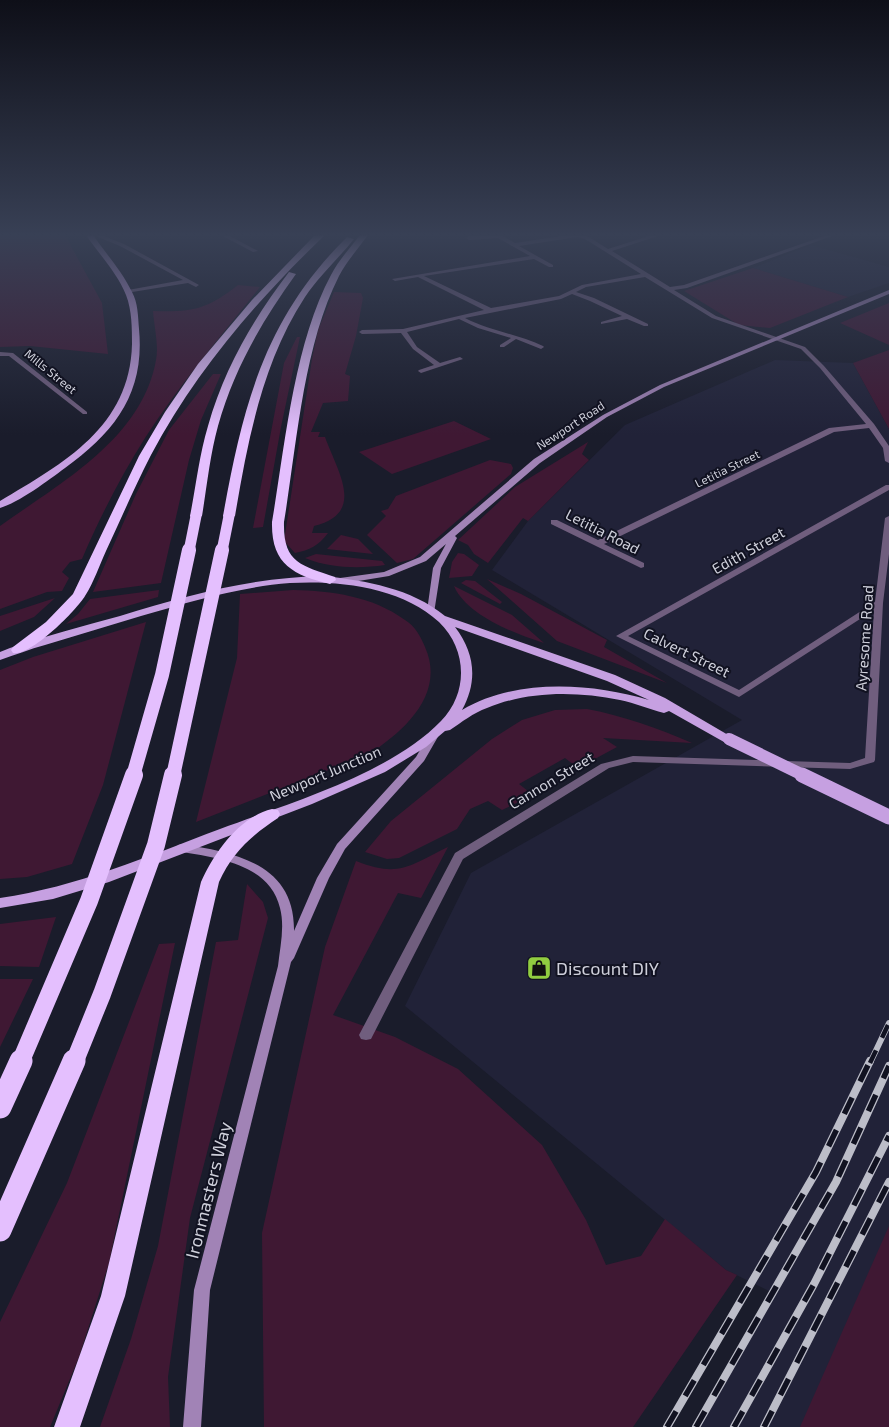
<svg xmlns="http://www.w3.org/2000/svg" width="889" height="1427" font-family="'Exo 2',sans-serif">
<style>
.built{fill:#212238}
.green{fill:#3f1833}
.lines{fill:none;stroke-linecap:round;stroke-linejoin:round}
.street{fill:#705e7e;fill-rule:evenodd}
.secondary{fill:#a183b6;fill-rule:evenodd}
.primary{fill:#c6a0e1;fill-rule:evenodd}
.highway{fill:#e4bffe;fill-rule:evenodd}
.rail-far1-casing{stroke:#bcbdc8;stroke-width:6}
.rail-casing{stroke:#bcbdc8;stroke-width:8}
.rail-far1{stroke:#111221;stroke-width:4.5;stroke-dasharray:14;stroke-linecap:butt}
.rail{stroke:#111221;stroke-width:5.5;stroke-dasharray:18;stroke-linecap:butt}
.primary-bridge-far1{stroke:#c6a0e1;stroke-width:12}
.primary-bridge{stroke:#c6a0e1;stroke-width:15}
.highway-bridge-far3{stroke:#e4bffe;stroke-width:11}
.highway-bridge-far2{stroke:#e4bffe;stroke-width:14}
.highway-bridge-far1{stroke:#e4bffe;stroke-width:18}
.highway-bridge{stroke:#e4bffe;stroke-width:23}
.labels{text-anchor:middle;dominant-baseline:central;stroke-width:4;stroke-linejoin:round;paint-order:stroke}
.far-street-label{font-size:12px;fill:#cfd0db;stroke:#111221}
.street-label{font-size:15px;fill:#cfd0db;stroke:#111221}
.near-poi-label{font-size:18px;fill:#cfd0db;stroke:#111221;text-anchor:start}
.near-street-label{font-size:18px;fill:#cfd0db;stroke:#111221}
</style>
<rect width="100%" height="100%" fill="#1a1c2b"/>
<g class="built">
<path d="M811 245 889 267V283L848 297 753 268Z"/>
<path d="M775 360 853 363 889 429V1427H700L773 1293 726 1270 405 1006 471 873 742 720 492 570 528 521 625 425Z"/>
</g>
<g class="green">
<path d="M0 235H65L102 303 108 354 30 346 0 347Z"/>
<path d="M753 268 848 297 770 328 739 325 684 291Z"/>
<path d="M238 285 260 287C221 336 179 385 145 438 121 476 100 517 82 559L70 562 62 572 69 578 62 591 47 592 0 609V526C60 483 142 439 156 360 159 346 154 326 153 311 193 312 206 310 238 285Z"/>
<path d="M334 292 361 293 363 298 356 336 345 374 350 376 348 401 323 403 311 432H320L318 437H325C337 471 367 513 314 526L312 533H328C318 546 310 550 295 553L284 541 312 359 318 330Z"/>
<path d="M889 303V345L840 323Z"/>
<path d="M297 337H300L281 427 263 527 253 528 284 363Z"/>
<path d="M889 350V429L853 363Z"/>
<path d="M213 374H221L201 420 189 460 161 583 93 592 136 494 169 430Z"/>
<path d="M454 421 491 439 392 474 359 452Z"/>
<path d="M588 442 582 454 589 460 528 521 523 518 488 563 474 554 468 545 458 540 515 487Z"/>
<path d="M490 460 511 464 513 468 511 474 413 559 397 563 367 535 386 516 381 511 388 509 396 496Z"/>
<path d="M341 535 358 539 373 554 327 549Z"/>
<path d="M458 553 464 554 479 565 472 576 449 578 452 562Z"/>
<path d="M316 554 382 561 385 565C359 569 329 568 305 558Z"/>
<path d="M487 579 521 594 607 640 604 647 667 683 557 641Z"/>
<path d="M466 580 475 581 502 602 500 604 461 583Z"/>
<path d="M454 586 512 615 544 643C516 634 467 616 454 586Z"/>
<path d="M159 590 158 597 66 624 78 614 90 599Z"/>
<path d="M293 590C332 591 372 596 405 620 415 626 421 637 425 647 446 694 404 731 369 754L196 822 237 658 240 594Z"/>
<path d="M55 598 34 617 0 631V616Z"/>
<path d="M146 622 103 785 72 864 27 877 0 879V670L33 657Z"/>
<path d="M587 709C624 716 657 728 692 743L603 738 617 747 578 768 565 758 519 784 533 795 502 810 488 801 470 809 457 829 399 858 387 859 365 852 391 821 492 739 522 720 555 710Z"/>
<path d="M448 847 421 898 398 893 333 1015 395 1037 458 1069 542 1145 586 1220 606 1265 641 1256 665 1219 726 1270 737 1275 633 1427H264L262 1233 325 947 356 861C399 878 409 866 448 847Z"/>
<path d="M247 884 263 902 268 918 190 1218 168 1377 170 1427H100L131 1339 158 1246 216 942 238 940Z"/>
<path d="M56 917 39 967 0 966V924Z"/>
<path d="M175 943 109 1263 79 1357 50 1427H0V1322L67 1183 159 944Z"/>
<path d="M0 979H33L0 1047Z"/>
<path d="M889 1226V1427H800Z"/>
</g>
<g class="lines">
<g class="street">
<path d="M93 235H101L124 244 199 285 196 287 188 283 126 293V291L128 290 183 280 120 246Z"/>
<path d="M221 235H228L258 251 253 252Z"/>
<path d="M501 235 515 243 568 235H583L589 237 608 249 652 235H661L612 251 670 287 684 285 827 235H835L687 288 674 290 716 316 805 347 824 366 874 424 889 446V463L885 461 883 448 869 428 834 432 604 544 644 563V567L641 568 551 524V520H557L598 540 829 428 866 424 820 368 801 349 712 318 645 277 586 287 576 292 594 298 648 324V326H644L627 319 601 324V322L622 316 590 301 572 294 561 299 465 318C490 331 518 334 543 346L544 347 541 349 516 339 504 347H500V345L511 338 478 328 459 319 407 332 417 347 440 363 460 357 463 359 421 373 418 371 419 370 434 365 413 349 401 333 362 334 359 332 362 330 403 329 484 310 418 277 395 281 392 279 530 256 498 238 469 240 466 238 469 236ZM577 237 585 239 641 274 582 285 559 296 491 308 424 276 534 259 549 267H553V265L519 246Z"/>
<path d="M0 352 13 353 87 412V414H83L9 356H0Z"/>
<path d="M886 485H889V490L628 636 739 690 875 602 885 518 889 516V554L883 603 875 760 874 762 850 769 633 762 609 768 463 859 371 1039 366 1040 361 1039 359 1035 455 853 601 764 633 756 850 763 865 758 874 610 739 697 616 636Z"/>
</g>
<g class="secondary">
<path d="M889 290V294L664 387 607 417 540 463 455 536 457 538 441 568 434 613H428L427 611 433 568 446 544 426 561 389 576 340 584 336 581 340 578 384 572 420 557 534 459 603 415 660 385Z"/>
<path d="M434 732 439 735 424 761 345 849 329 878 294 958 291 962 210 1290 201 1427H183L194 1290 278 966C280 947 285 927 280 908 270 865 219 858 182 852L178 851 176 848 178 845 182 844C236 853 295 864 294 931L317 878 337 844 416 757 430 733Z"/>
</g>
<g class="primary">
<path d="M86 235H93C106 254 122 271 132 292 138 303 138 316 139 329 145 393 115 432 65 468 49 480 18 503 0 508V501C64 463 130 427 132 344 132 329 132 310 126 295 118 274 99 254 86 235Z"/>
<path d="M325 576C366 581 411 588 445 616L615 675 665 698 735 739 734 742H724L669 711 664 713C649 709 635 703 620 700 576 691 528 691 487 708 473 713 462 722 450 730L445 731 426 747 385 772 312 804 109 882 53 899 0 908V898C77 887 148 856 220 829 289 803 390 774 441 721 469 692 467 649 439 622 402 587 338 580 290 583 239 587 189 602 141 616 109 626 77 635 45 645 30 649 15 655 0 660V652L10 648C46 636 83 626 120 616 188 595 254 577 325 576ZM455 627 607 681 649 700C591 683 516 678 462 710 478 681 475 653 455 627Z"/>
</g>
<g class="highway">
<path d="M315 235H325C257 300 195 372 151 455 135 486 121 519 106 551 99 566 94 582 85 596 76 611 30 657 13 653L11 650 13 647 46 622 73 594 139 456 165 412 198 364 252 300Z"/>
<path d="M360 235H368C358 249 346 262 339 276 303 347 297 444 284 522 283 563 301 565 335 577L336 580 330 584C293 575 271 564 272 522 285 445 294 344 331 275 338 261 350 248 360 235Z"/>
<path d="M347 237 354 239C338 259 319 276 305 297 262 363 248 440 235 516L229 520 225 519 223 516C243 406 264 319 347 237Z"/>
<path d="M289 272 296 274C262 321 234 369 218 426 210 455 207 486 202 516L196 520 192 519 190 516C196 486 199 456 208 426 224 369 253 319 289 272Z"/>
<path d="M272 809 278 810 280 814 278 818C252 835 232 853 219 882L125 1296 80 1427H54L101 1296 201 882C214 853 239 817 272 809Z"/>
</g>
<defs>
<path id="rail-far1" d="M870 1063 889 1023"/>
<g id="rail">
<path d="M667 1427 816 1172 870 1061"/>
<path d="M696 1427 836 1182 889 1066"/>
<path d="M734 1427 814 1284 889 1136"/>
<path d="M764 1427 889 1182"/>
</g>
</defs>
<use href="#rail-far1" class="rail-far1-casing"/>
<use href="#rail" class="rail-casing"/>
<use href="#rail-far1" class="rail-far1"/>
<use href="#rail" class="rail"/>
<path class="primary-bridge-far1" d="M729 739 805 776"/>
<path class="primary-bridge" d="M802 775 889 817"/>
<g class="highway-bridge-far3">
<path d="M189 551 196 516"/>
<path d="M222 551 229 516"/>
</g>
<g class="highway-bridge-far2">
<path d="M133 776 162 675 189 550"/>
<path d="M173 776 222 550"/>
</g>
<g class="highway-bridge-far1">
<path d="M20 1063 89 901 134 775"/>
<path d="M74 1063 102 994 156 845 173 775"/>
</g>
<g class="highway-bridge">
<path d="M0 1107 21 1061"/>
<path d="M0 1230 74 1061"/>
</g>
</g>
<linearGradient id="sky" x2="0" y2="1"><stop stop-color="#0e0f18"/><stop offset="0.54" stop-color="#384055"/><stop offset="1" stop-color="#384055" stop-opacity="0"/></linearGradient>
<rect width="889" height="435" fill="url(#sky)"/>
<defs>
<symbol id="shop-square" viewBox="-11 -11 22 22"><rect x="-9" y="-9" width="18" height="18" rx="4" fill="#91cd40" stroke="#111221"/><path d="M-5-2.5h2.3a2.7 3.5 0 0 1 5.4 0H5L5.5 6h-11ZM-1.5-2.5h3a1.5 2.3 0 0 0-3 0Z" fill="#111"/></symbol>
</defs>
<g fill-rule="evenodd">
<use href="#shop-square" x="525" y="954" width="28" height="28"/>
</g>
<g class="labels">
<g class="far-street-label">
<text transform="translate(51 371) rotate(39)">Mills Street</text>
<text transform="translate(570 425) rotate(-33)">Newport Road</text>
<text transform="translate(727 468) rotate(-26)">Letitia Street</text>
</g>
<g class="street-label">
<text transform="translate(603 531) rotate(27)">Letitia Road</text>
<text transform="translate(748 550) rotate(-29)">Edith Street</text>
<text transform="translate(864 638) rotate(-86)">Ayresome Road</text>
<text transform="translate(687 652) rotate(26)">Calvert Street</text>
<text transform="translate(325 773) rotate(-23)">Newport Junction</text>
<text transform="translate(551 780) rotate(-31)">Cannon Street</text>
</g>
<g class="near-poi-label">
<text x="556" y="968">Discount DIY</text>
</g>
<g class="near-street-label">
<text transform="translate(208 1190) rotate(-76)">Ironmasters Way</text>
</g>
</g>
</svg>
